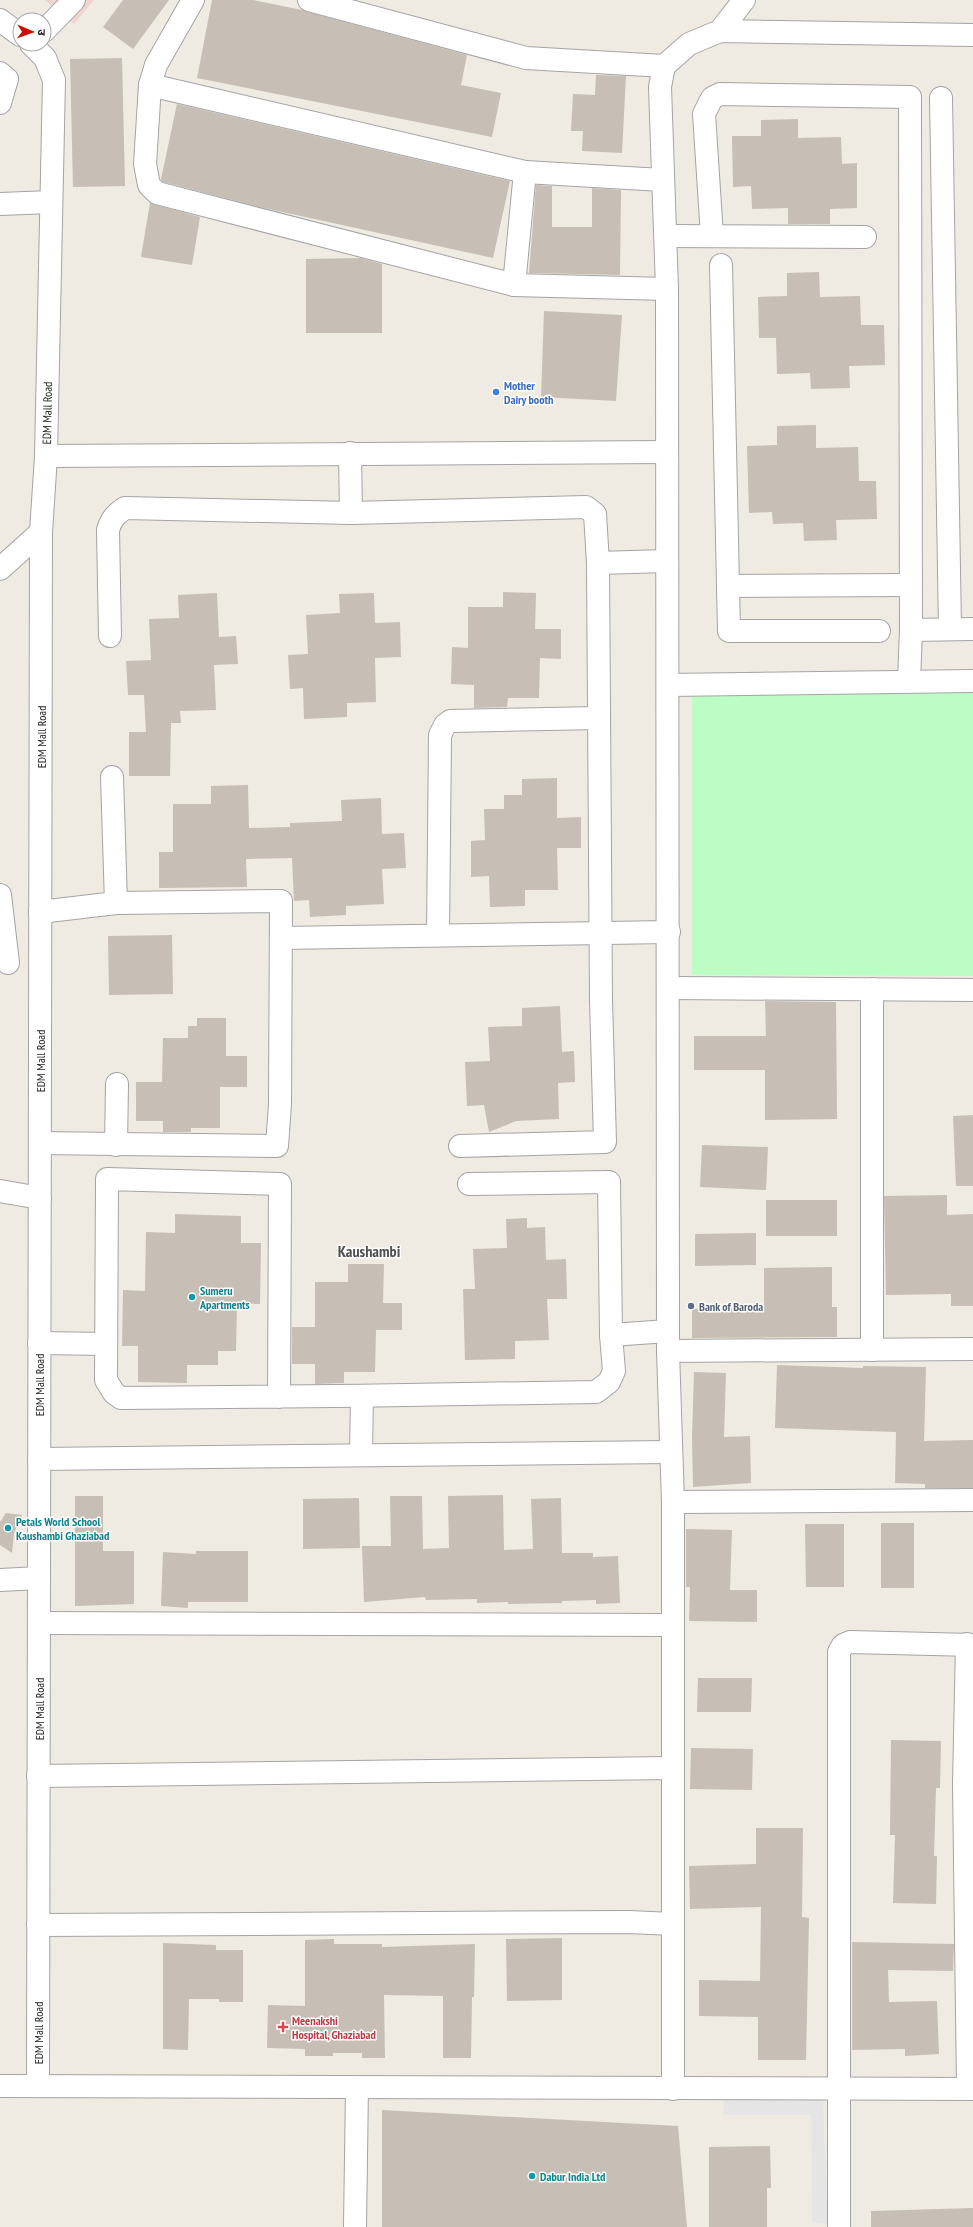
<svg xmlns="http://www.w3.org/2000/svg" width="973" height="2227" font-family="'PT Sans Narrow','Noto Sans Devanagari',sans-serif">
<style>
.commercial{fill:#f1d3cf}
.park{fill:#bbfdc5}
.parking{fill:#e5e5e5}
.building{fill:#c7beb5}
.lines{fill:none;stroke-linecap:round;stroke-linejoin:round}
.minor-casing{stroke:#a4a4a4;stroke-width:24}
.minor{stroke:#fff;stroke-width:22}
.shop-dot{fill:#3f7fe0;stroke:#fff;stroke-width:1.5}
.culture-dot{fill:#0f9aa8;stroke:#fff;stroke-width:1.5}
.service-dot{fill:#5c6f8a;stroke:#fff;stroke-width:1.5}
.health-dot{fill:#e0444e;stroke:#fff;stroke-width:1.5}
.labels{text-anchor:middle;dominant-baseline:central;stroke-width:3;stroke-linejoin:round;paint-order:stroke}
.shop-label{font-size:12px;font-weight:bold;fill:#366cbe;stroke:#fff;text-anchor:start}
.street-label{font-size:12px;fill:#1d1d1d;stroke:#fff}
.culture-label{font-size:12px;font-weight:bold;fill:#0d838f;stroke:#fff;text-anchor:start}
.service-label{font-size:12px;font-weight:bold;fill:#4e5e75;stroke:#fff;text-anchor:start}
.health-label{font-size:12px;font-weight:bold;fill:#be3a42;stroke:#fff;text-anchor:start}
.district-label{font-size:16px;font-weight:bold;fill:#505050;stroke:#fff}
</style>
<rect width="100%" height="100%" fill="#efebe2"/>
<path class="commercial" d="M45 0H94L74 24Z"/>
<path class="park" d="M692 693H973V976L692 975Z"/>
<path class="parking" d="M724 2100H823L828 2224 812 2222 811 2115H723Z"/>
<g class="building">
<path d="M123 0H169L133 49 103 27Z"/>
<path d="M212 0H253L302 10 467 55 461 85 501 93 492 137 197 78Z"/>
<path d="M122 58 125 186 73 187 70 59Z"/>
<path d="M596 75 626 76 622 153 582 151 583 131H571L573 94 595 95Z"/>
<path d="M177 104 510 181 493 258 264 208 163 182 161 179Z"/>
<path d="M798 119V138L841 137 842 164 857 163V208L830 209V224H788V208L752 209 751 186 733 187 732 136H761V120Z"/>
<path d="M536 185 552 186V227H592V188L621 190 620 275 529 273Z"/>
<path d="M150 203 200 217 192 265 141 257Z"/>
<path d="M361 258 382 264V333H306V259Z"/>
<path d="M819 272 820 297 860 296 861 325H884L885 365 849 366 850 388 811 389 810 373 777 374 776 338H759L758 297 787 296V273Z"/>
<path d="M544 311 622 315 616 401 541 397Z"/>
<path d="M816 425V448L858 447 859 481H876L877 519 836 520 837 540 804 541 803 523 773 524 772 512 749 513 747 446 777 445V426Z"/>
<path d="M503 592 536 593 535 629H561V659L540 658 539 698H508L507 707 474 708V685L451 684 452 647 468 648V607H503Z"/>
<path d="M217 593 219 637 236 636 238 664 214 665 216 710 180 711 181 723H171L170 776H129V732H146L144 695H128L126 661 151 660 149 619 179 618 178 595Z"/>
<path d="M374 593 375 623 400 622 401 657 375 658 376 702 347 703V717L304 719 303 688 290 689 288 655 308 654 306 615 340 613 339 594Z"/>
<path d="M557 778V818L581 817V848H557L558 890H525V906L490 907 489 876 471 877V841L485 840 484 809H504V795H522V779Z"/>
<path d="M248 785 249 828 290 827V823L342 821 341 800 381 798 382 834 404 833 406 868 382 869 384 904 346 906V915L310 917 309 900 294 901 292 858 246 859 247 887 159 888V852H173V804H211V786Z"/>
<path d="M172 935 173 994 109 995 108 936Z"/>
<path d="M765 1001 836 1002 837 1119 765 1120V1070H694V1036H766Z"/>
<path d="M560 1006 562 1052 574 1051 575 1082 558 1083 559 1119 516 1121 489 1132 484 1105 467 1106 465 1062 490 1061 488 1027 522 1026V1008Z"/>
<path d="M197 1018H226V1056H247V1087H220V1128H191V1132H163V1121H136V1082H162L163 1038H188V1026H197Z"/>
<path d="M973 1115V1186H956L953 1116Z"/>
<path d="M702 1145 768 1147 766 1190 700 1187Z"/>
<path d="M947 1195V1215L973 1214V1306H951V1294L886 1295 884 1196Z"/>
<rect x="766" y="1200" width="71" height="36"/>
<path d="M175 1214 241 1216V1243H261L260 1304 237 1303 236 1351H218V1365H187V1383L138 1382V1346H122L123 1290 145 1291 146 1232 175 1233Z"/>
<path d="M527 1218V1228L545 1227 546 1260 566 1259 567 1299H547L549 1340 515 1341V1359L465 1360 463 1289H475L473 1249 507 1248 506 1219Z"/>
<path d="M756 1233V1265L695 1266V1234Z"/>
<path d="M348 1264H384L383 1303H402V1330H376L375 1372H344V1383L315 1384V1364H292V1327H315V1282H348Z"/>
<path d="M832 1267V1307H837V1337L692 1338V1309L764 1307V1268Z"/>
<path d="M777 1365 863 1368V1366L926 1367 924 1441 973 1440V1488H925V1484L895 1483 896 1432 775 1428Z"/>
<path d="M694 1372 726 1373 724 1437 750 1436 751 1483 693 1487 692 1437Z"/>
<path d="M503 1495 504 1550 533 1549 531 1499 561 1498 562 1553H593V1557L618 1556 620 1603 596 1604V1600L562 1601V1603L508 1604V1602L477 1603V1599L426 1600 425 1597 364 1602 362 1546H391L390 1496H422L423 1549 449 1548 448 1496Z"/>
<path d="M75 1496H103V1551H134V1604L75 1606Z"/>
<path d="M359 1498 360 1548 303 1549V1499Z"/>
<path d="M6 1513 22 1515 14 1533 12 1553 0 1545V1522Z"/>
<rect x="881" y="1523" width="33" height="65"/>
<path d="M805 1524H844V1587H806Z"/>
<path d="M686 1529 732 1530 730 1590H757V1622L689 1621 690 1587H686Z"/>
<path d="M196 1551H248V1602H188V1608L161 1606 163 1552 196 1554Z"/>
<path d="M698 1678H752L751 1712H697Z"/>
<path d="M891 1740 941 1741 940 1788H936L934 1856H937L936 1904 893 1903 895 1835H890Z"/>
<path d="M691 1748 753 1749 752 1790 690 1789Z"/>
<path d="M756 1828H803L802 1917 809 1918 806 2060H758V2017L699 2016V1980L760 1981 761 1907 690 1909 689 1866 756 1864Z"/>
<path d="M562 1938V2000L507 2001 506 1939Z"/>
<path d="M334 1939V1944H382V1947L475 1944 474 1997H472L471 2058H443V1996L384 1995 385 2058H362V2053H333V2056H305V2049L267 2048 268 2005 305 2006V1940Z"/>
<path d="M852 1942 954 1944 953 1971 888 1970 889 2002 937 2001 939 2054 905 2056V2049L852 2050Z"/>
<path d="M163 1943 216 1945V1950H243V2002H219V1999H189L188 2050 163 2049Z"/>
<path d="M382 2110 678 2126 687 2227H382Z"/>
<path d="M770 2146 771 2188H767V2227H709V2147Z"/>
<path d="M973 2208V2227H871V2211Z"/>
</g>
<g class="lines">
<defs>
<g id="minor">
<path d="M193 0 156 65 150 85 145 164 149 185 157 193 514 285 525 172"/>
<path d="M309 0 526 58 664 66"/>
<path d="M0 20 20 35"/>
<path d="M44 31 74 0"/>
<path d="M720 31 744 0"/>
<path d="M31 44 45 58 54 80 46 456 41 532 38 2086"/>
<path d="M0 73 7 79 0 103"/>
<path d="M150 85 525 172 662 180"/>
<path d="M941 98 950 629"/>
<path d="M0 204 51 202"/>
<path d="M666 236 865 237"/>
<path d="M712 236 704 114 712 98 720 94 910 97 911 630 909 681"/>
<path d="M721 265 729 631H879"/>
<path d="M514 285 667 289"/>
<path d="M350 453 351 513"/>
<path d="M46 456 667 452"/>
<path d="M598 563 667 561"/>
<path d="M0 569 41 532"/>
<path d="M728 586 911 585"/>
<path d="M911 630 973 629"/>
<path d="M110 636 108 530C111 519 116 514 125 508L351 513 586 507 595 514 598 563 601 1000 605 1142 460 1146"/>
<path d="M668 685 973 681"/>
<path d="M0 895 8 963"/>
<path d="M40 912 116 903"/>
<path d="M438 935 440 735 445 725 450 721 599 718"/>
<path d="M281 938 669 932"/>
<path d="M669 988 973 990"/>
<path d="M40 1143 277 1146 280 1104 281 901 116 903 112 777"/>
<path d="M116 1145 117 1084"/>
<path d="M0 1191 40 1198"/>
<path d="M611 1335 668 1331"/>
<path d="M39 1343 106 1344"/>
<path d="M872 1350V989"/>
<path d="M668 1351 973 1349"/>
<path d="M279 1397 280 1184 107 1179 106 1380 114 1393 121 1398C279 1397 438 1395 596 1392L609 1382 614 1371 611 1335 609 1182 469 1184"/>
<path d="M361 1455 362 1396"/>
<path d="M39 1459 671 1452"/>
<path d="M673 1502 973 1500"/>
<path d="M0 1580 39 1578"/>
<path d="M39 1623 671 1625"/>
<path d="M967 1644 964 1784 968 2089"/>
<path d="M38 1776 672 1768"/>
<path d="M38 1925 629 1922 673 1924"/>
<path d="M0 2086 973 2089"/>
<path d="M673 2089V1502L668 1351 667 289 660 87 664 66 689 44 720 31 973 35"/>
<path d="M355 2227 357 2087"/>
<path d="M839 2227V1652L843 1645 850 1642 973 1645"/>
</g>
</defs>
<use href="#minor" class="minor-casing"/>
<use href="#minor" class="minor"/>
</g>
<circle class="shop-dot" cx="496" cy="392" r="4"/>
<g class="culture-dot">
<circle cx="192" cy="1297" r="4"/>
<circle cx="8" cy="1528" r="4"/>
<circle cx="532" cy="2176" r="4"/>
</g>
<circle class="service-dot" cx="691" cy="1306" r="4"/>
<path class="health-dot" d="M281 2021h4v4h4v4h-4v4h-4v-4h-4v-4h4z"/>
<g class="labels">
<g class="shop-label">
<text x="504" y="385">Mother<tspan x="504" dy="14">Dairy booth</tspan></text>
</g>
<g class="street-label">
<text transform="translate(47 413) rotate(-89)">EDM Mall Road</text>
<text transform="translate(41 737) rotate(-90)">EDM Mall Road</text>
<text transform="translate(40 1061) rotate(-90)">EDM Mall Road</text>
<text transform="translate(39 1385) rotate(-90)">EDM Mall Road</text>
<text transform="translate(39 1709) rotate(-90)">EDM Mall Road</text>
<text transform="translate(38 2033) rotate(-90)">EDM Mall Road</text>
</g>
<g class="culture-label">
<text x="200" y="1290">Sumeru<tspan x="200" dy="14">Apartments</tspan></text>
<text x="16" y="1521">Petals World School<tspan x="16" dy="14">Kaushambi Ghaziabad</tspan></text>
<text x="540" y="2176">Dabur India Ltd</text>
</g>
<g class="service-label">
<text x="699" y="1306">Bank of Baroda</text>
</g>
<g class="health-label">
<text x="292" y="2020">Meenakshi<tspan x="292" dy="14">Hospital, Ghaziabad</tspan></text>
</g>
<g class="district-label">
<text x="369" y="1251">Kaushambi</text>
</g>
</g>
<g transform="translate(32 32) rotate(92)"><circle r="19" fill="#ffffff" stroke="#a5a5a5"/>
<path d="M0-3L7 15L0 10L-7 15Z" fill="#c90f00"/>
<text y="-6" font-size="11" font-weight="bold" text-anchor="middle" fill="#1d1d1d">उ</text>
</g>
</svg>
